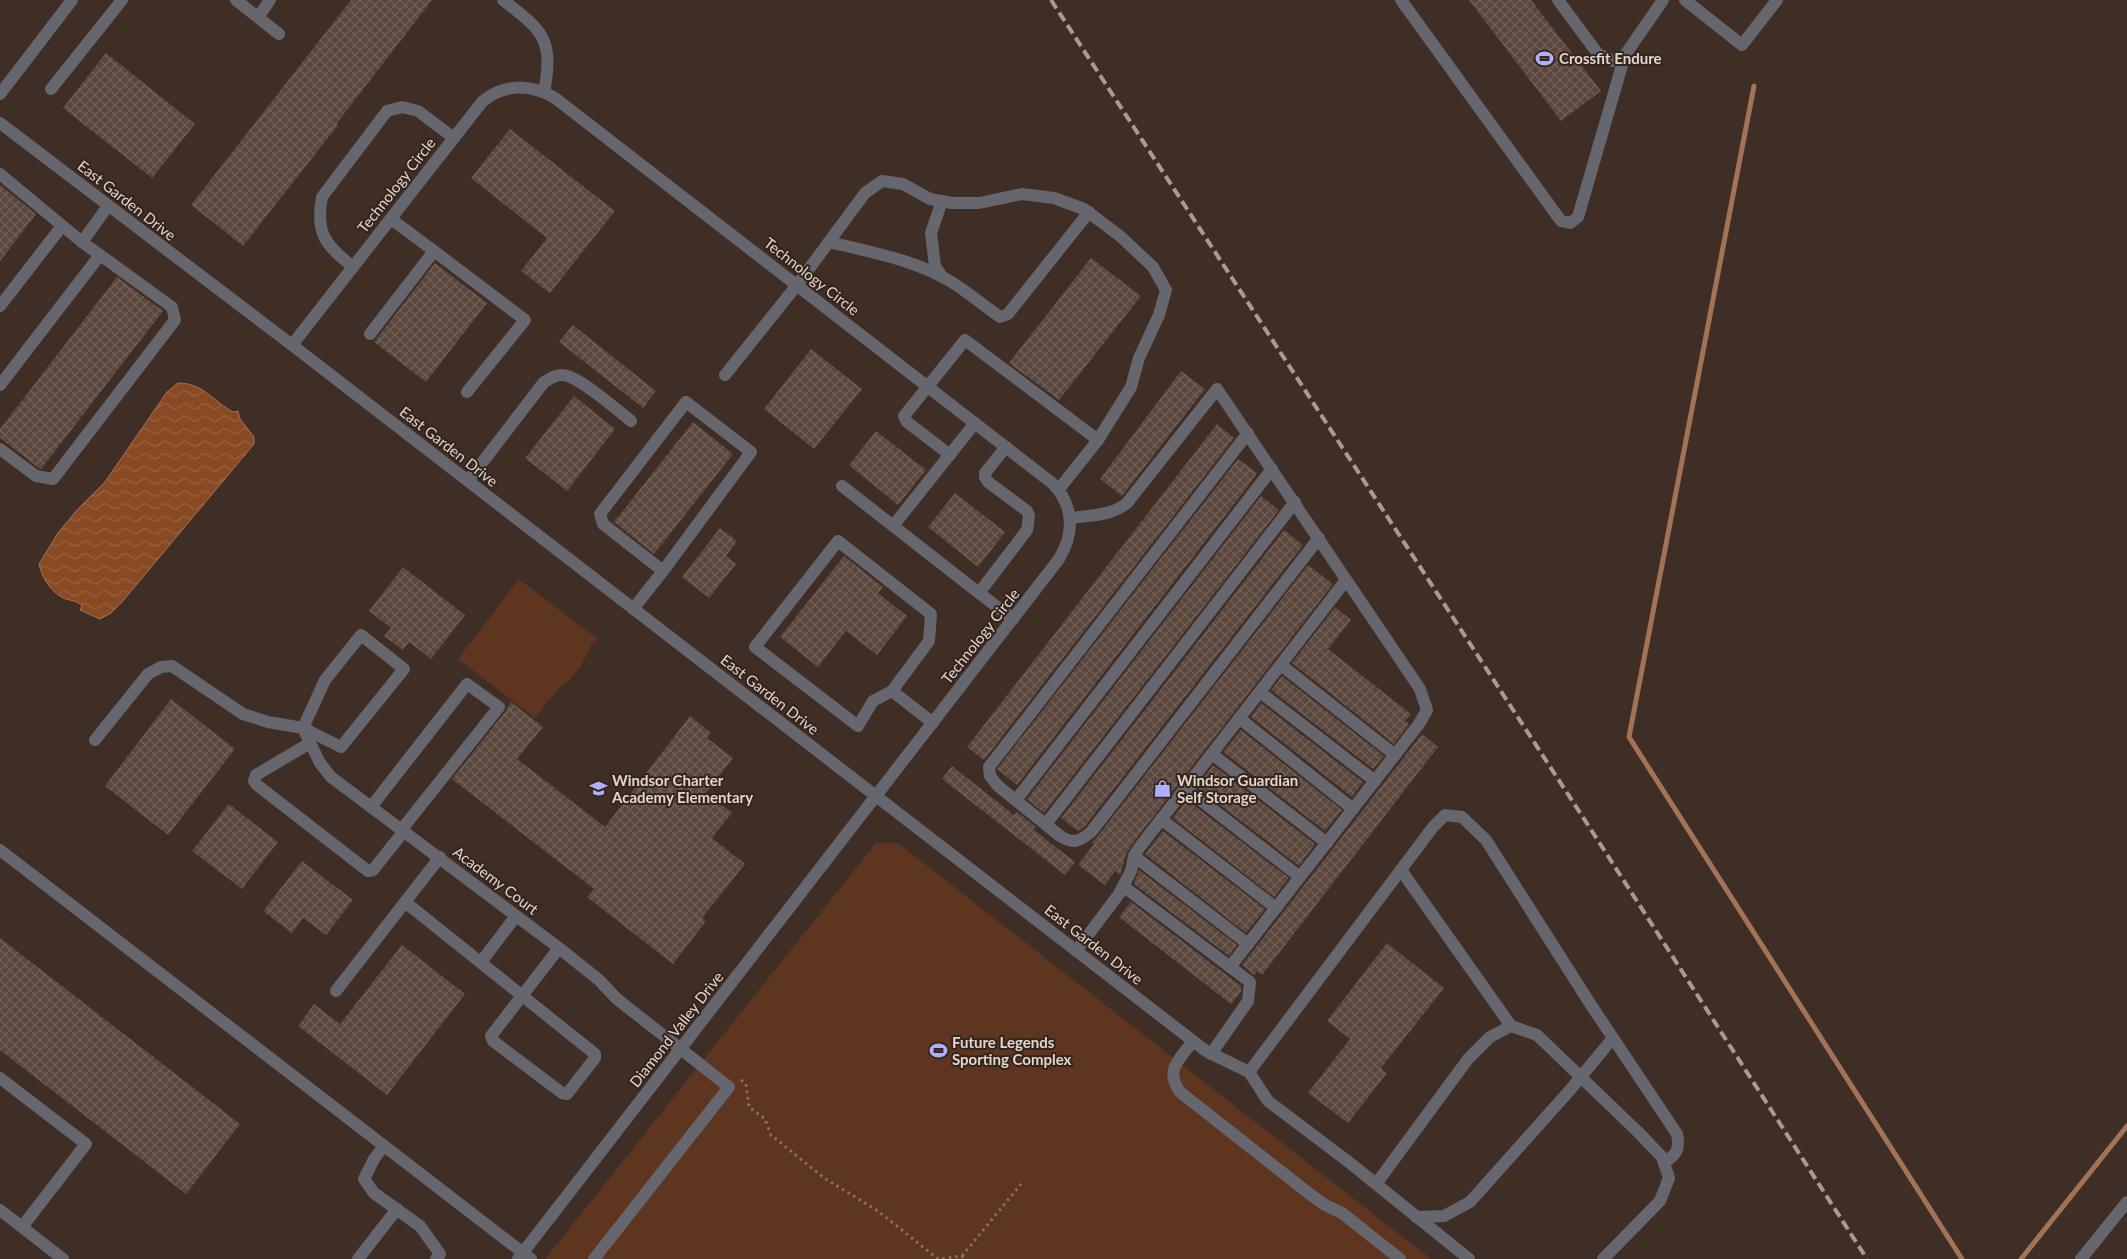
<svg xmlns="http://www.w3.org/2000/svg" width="2127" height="1259" font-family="Lato,sans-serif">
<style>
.green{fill:#5e351e}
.water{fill:url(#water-waves);stroke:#a37357}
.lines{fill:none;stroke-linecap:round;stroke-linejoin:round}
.stream{stroke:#a37357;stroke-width:5}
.building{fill:url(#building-cross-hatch)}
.path{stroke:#81726a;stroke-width:3;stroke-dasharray:2.5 4;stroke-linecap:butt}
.minor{stroke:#66666f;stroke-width:12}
.rail{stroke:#a89b94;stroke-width:4;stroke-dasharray:10 5;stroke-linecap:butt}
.labels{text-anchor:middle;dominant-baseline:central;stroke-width:4;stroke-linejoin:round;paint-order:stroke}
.poi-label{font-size:15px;font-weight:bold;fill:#e0d5cf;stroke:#35241b;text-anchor:start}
.street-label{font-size:15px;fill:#e0d5cf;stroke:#35241b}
</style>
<defs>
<pattern id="water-waves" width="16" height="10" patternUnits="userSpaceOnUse" patternTransform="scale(1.25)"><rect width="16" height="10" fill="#894923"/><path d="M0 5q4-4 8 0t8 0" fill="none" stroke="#996242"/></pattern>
<pattern id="building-cross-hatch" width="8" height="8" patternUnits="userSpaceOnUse" patternTransform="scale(1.25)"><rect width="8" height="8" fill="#5a473d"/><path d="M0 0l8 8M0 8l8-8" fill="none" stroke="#716158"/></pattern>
</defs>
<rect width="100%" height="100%" fill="#3f2e25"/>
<g class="green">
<path d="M519 579 598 639 592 644 582 664 571 679 558 689 535 718 458 659Z"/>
<path d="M876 843H898L1431 1259H545Z"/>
</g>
<path class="water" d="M178 383C203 383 213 401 233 412L238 411 240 419 254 437V444L122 602 111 613 100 619 80 610 82 605C76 601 73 601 66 599 52 594 42 578 39 564L58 533 77 510 105 482 167 392Z"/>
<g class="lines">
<g class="stream">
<path d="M1754 86 1629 737 1962 1259"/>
<path d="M2021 1259 2127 1126"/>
</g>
</g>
<g class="building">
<path d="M351 0H432L337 123 338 125 243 246 191 205Z"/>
<path d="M1469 0H1531L1601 91 1561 121Z"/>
<path d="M106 53 195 124 152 178 63 108Z"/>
<path d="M510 129 615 211 550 293 521 271 547 238 471 178Z"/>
<path d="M0 185 36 214 0 261Z"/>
<path d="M1091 258 1141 296 1059 400 1009 363Z"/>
<path d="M435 263 487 303 426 382 374 342Z"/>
<path d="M117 277 163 311 41 469 39 468 0 438V429Z"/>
<path d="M573 325 656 391 643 408 559 342Z"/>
<path d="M811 349 862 389 814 449 764 409Z"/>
<path d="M1181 371 1205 389 1122 496 1100 479Z"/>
<path d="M574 396 615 429 567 491 525 458Z"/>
<path d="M693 422 733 454 654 554 614 522Z"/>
<path d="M1217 424 1234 438 984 760 967 747Z"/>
<path d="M876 431 926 470 898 505 849 465Z"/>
<path d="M1238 459 1257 473 1248 486 1017 785 997 769Z"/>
<path d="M955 493 1005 532 978 567 928 527Z"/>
<path d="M1261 496 1279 510 1044 813 1027 799Z"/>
<path d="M720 528 737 541 726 556 736 564 709 598 682 577Z"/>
<path d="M1284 530 1303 545 1085 826 1078 831 1061 818Z"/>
<path d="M844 556 883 587 878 593 907 616 877 655 846 631 818 667 780 637Z"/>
<path d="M1308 565 1333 584 1133 843 1126 854 1120 875 1115 871 1105 885 1078 865 1094 844 1092 842 1097 837Z"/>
<path d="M403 567 465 615 431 659 409 642 403 650 384 636 391 628 369 611Z"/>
<path d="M1335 607 1351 620 1328 649 1411 714 1405 721 1409 724 1394 744 1292 663Z"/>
<path d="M1282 676 1384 756 1373 769 1271 690Z"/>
<path d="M171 699 235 749 168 835 105 786Z"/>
<path d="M511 702 543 727 517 759 605 827 690 716 711 733 707 738 733 758 706 793 732 813 712 838 745 864 702 918 706 921 673 964 587 897 594 889 452 779 505 712Z"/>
<path d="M1261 703 1363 782 1352 797 1251 717Z"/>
<path d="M1241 730 1342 810 1325 831 1223 752Z"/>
<path d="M1422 734 1438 747 1262 975 1257 971 1254 975 1242 965Z"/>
<path d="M1213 765 1315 844 1299 866 1197 787Z"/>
<path d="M952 766 1014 815 1017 812 1036 827 1034 830 1075 862 1065 875 942 779Z"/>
<path d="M1187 800 1289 878 1274 897 1173 818Z"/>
<path d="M229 804 278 842 242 889 192 851Z"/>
<path d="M1163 831 1265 909 1246 933 1145 854Z"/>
<path d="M302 861 353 900 326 935 303 918 292 933 263 911Z"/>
<path d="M1139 870 1237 945 1229 956 1134 884Z"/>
<path d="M1131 902 1241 986V992L1231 1004 1119 917Z"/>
<path d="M0 938 240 1124 186 1194 0 1050Z"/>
<path d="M1387 943 1444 988 1381 1068 1387 1073 1348 1123 1308 1093 1350 1039 1327 1021Z"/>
<path d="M402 945 465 994 387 1095 298 1026 314 1004 340 1024Z"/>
</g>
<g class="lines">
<g class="path">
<path d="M741 1080 746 1084 749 1107 765 1119 771 1135 824 1178 878 1211 938 1259 962 1256 963 1259"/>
<path d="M962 1256 1021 1184"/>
</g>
<g class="minor">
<path d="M236 0 279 34"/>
<path d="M503 0C543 31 554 39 544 92"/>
<path d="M1401 0 1561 221 1570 223 1578 217 1625 55"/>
<path d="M1558 0 1598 54 1613 61 1625 55 1663 0"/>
<path d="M1685 0 1742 45 1777 0"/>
<path d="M258 17 270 0"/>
<path d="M51 89 122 0"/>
<path d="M0 94 72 0"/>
<path d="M0 123 292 345 1206 1051 1249 1072 1268 1101 1350 1163 1469 1259"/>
<path d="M0 174 82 242 172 307 175 320 53 479 36 476 0 449"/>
<path d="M82 242 108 206"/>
<path d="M829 242C870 252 917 260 953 283 969 293 984 306 1000 317L1008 314 1089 212"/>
<path d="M434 251 525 320 467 392"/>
<path d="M353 267C326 245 315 234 322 197L387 111 402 107 418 111 454 138"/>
<path d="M942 277 935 266 931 233 942 201"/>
<path d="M0 306 62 226"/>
<path d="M370 334 434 251 391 219"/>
<path d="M292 345 482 102C504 83 531 84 555 98L1052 483C1074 505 1075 533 1059 559L518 1259"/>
<path d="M725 375 797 285 865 193 882 181 903 184 930 199 952 203H979L1022 194 1054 198 1084 209 1120 236 1153 267 1166 290 1159 315 1139 358 1131 387 1098 440"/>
<path d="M0 385 100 255"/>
<path d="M1248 433 989 767 990 776 998 786 1060 836C1073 844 1079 842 1091 832L1319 538"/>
<path d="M1006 447 985 473V477L988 482 1027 511 1029 516 1027 530 979 593 1013 619"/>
<path d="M950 455 907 422 904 416 965 340 1098 440 1059 489"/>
<path d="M468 481 544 382C549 379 555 375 562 375 578 375 617 410 631 421"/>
<path d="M842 486 979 593"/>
<path d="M1071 518C1090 515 1112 516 1127 503L1217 389 1345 578 1343 584 1139 848 1134 856 1131 871 1119 894 1076 951"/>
<path d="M893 526 975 423"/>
<path d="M633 609 663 571 603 524 600 514 686 402 751 452 663 571"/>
<path d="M1281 665 1395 755"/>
<path d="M892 691 929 641 931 614 838 541 755 647 858 726 873 701 892 691 933 723"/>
<path d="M1260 692 1375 781"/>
<path d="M1239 718 1353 809"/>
<path d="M303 728 320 763 331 777 559 948 599 980 617 999 729 1087 594 1259"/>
<path d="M95 740 148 674 161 667 172 666 243 714 268 722 303 728 341 747 404 669 361 635 325 680 303 728"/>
<path d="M310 743 256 775 254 781 257 785 368 871 373 870 404 831"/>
<path d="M1212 754 1327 843"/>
<path d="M1185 788 1300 877"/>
<path d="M1016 800 1272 469"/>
<path d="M371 807 467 684 499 707 402 829"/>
<path d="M1161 819 1276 908"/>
<path d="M1046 824 1295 502"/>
<path d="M0 850 531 1259"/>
<path d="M1134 856 1248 944"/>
<path d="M440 857 405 902 595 1054V1058L567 1094 562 1093 493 1041 491 1036 559 948"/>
<path d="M1401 870 1511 1026"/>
<path d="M1123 886 1250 982 1248 1001 1211 1054"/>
<path d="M481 962 516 916"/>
<path d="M1230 967 1419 724 1427 710 1420 689 1345 578"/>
<path d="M336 991 405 902"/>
<path d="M1193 1041C1180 1059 1164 1070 1180 1092L1311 1195 1325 1205 1342 1213 1400 1259"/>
<path d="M1249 1072 1433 827 1445 815 1462 817 1486 840 1591 1005 1677 1134C1680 1149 1677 1155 1664 1162"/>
<path d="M0 1078 86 1144 22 1227"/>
<path d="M383 1147 374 1159 364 1179 374 1193 420 1226 440 1254 436 1259"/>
<path d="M1376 1184 1468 1059 1490 1037 1511 1026 1537 1035 1638 1132 1662 1157 1669 1178 1660 1201 1603 1259"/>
<path d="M0 1210 63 1259"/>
<path d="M1416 1217 1444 1216 1470 1202 1570 1090 1613 1038"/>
<path d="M358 1259 397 1209"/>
<path d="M2081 1259 2127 1202"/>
</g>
<path class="rail" d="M1051 0 1588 825 1867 1259"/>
</g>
<defs>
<symbol id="stadium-bare" viewBox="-9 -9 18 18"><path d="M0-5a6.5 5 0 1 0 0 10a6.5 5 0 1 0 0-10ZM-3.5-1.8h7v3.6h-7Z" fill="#adaffb" stroke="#35241b" stroke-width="2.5" paint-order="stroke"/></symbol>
<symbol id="school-bare" viewBox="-9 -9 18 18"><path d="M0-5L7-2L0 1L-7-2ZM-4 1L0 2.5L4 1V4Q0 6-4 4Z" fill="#adaffb" stroke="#35241b" stroke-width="2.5" paint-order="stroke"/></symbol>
<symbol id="shop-bare" viewBox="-9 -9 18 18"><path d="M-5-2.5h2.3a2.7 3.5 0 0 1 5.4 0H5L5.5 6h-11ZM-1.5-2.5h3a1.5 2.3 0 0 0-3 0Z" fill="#adaffb" stroke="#35241b" stroke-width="2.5" paint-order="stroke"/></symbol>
</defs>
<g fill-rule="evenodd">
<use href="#stadium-bare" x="1532" y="46" width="25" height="25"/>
<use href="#school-bare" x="586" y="776" width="25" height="25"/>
<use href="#shop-bare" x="1150" y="776" width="25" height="25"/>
<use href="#stadium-bare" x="926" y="1038" width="25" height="25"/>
</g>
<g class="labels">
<g class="poi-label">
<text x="1559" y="58">Crossfit Endure</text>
<text x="612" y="780">Windsor Charter<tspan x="612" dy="17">Academy Elementary</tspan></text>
<text x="1177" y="780">Windsor Guardian<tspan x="1177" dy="17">Self Storage</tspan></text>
<text x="952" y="1042">Future Legends<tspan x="952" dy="17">Sporting Complex</tspan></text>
</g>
<g class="street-label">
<text transform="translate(396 185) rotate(-52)">Technology Circle</text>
<text transform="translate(127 200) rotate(38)">East Garden Drive</text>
<text transform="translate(812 276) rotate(38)">Technology Circle</text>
<text transform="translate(449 446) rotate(38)">East Garden Drive</text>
<text transform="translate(980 636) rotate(-52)">Technology Circle</text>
<text transform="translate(770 694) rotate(38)">East Garden Drive</text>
<text transform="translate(496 880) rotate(37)">Academy Court</text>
<text transform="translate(1094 944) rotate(38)">East Garden Drive</text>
<text transform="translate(676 1029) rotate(-52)">Diamond Valley Drive</text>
</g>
</g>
</svg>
